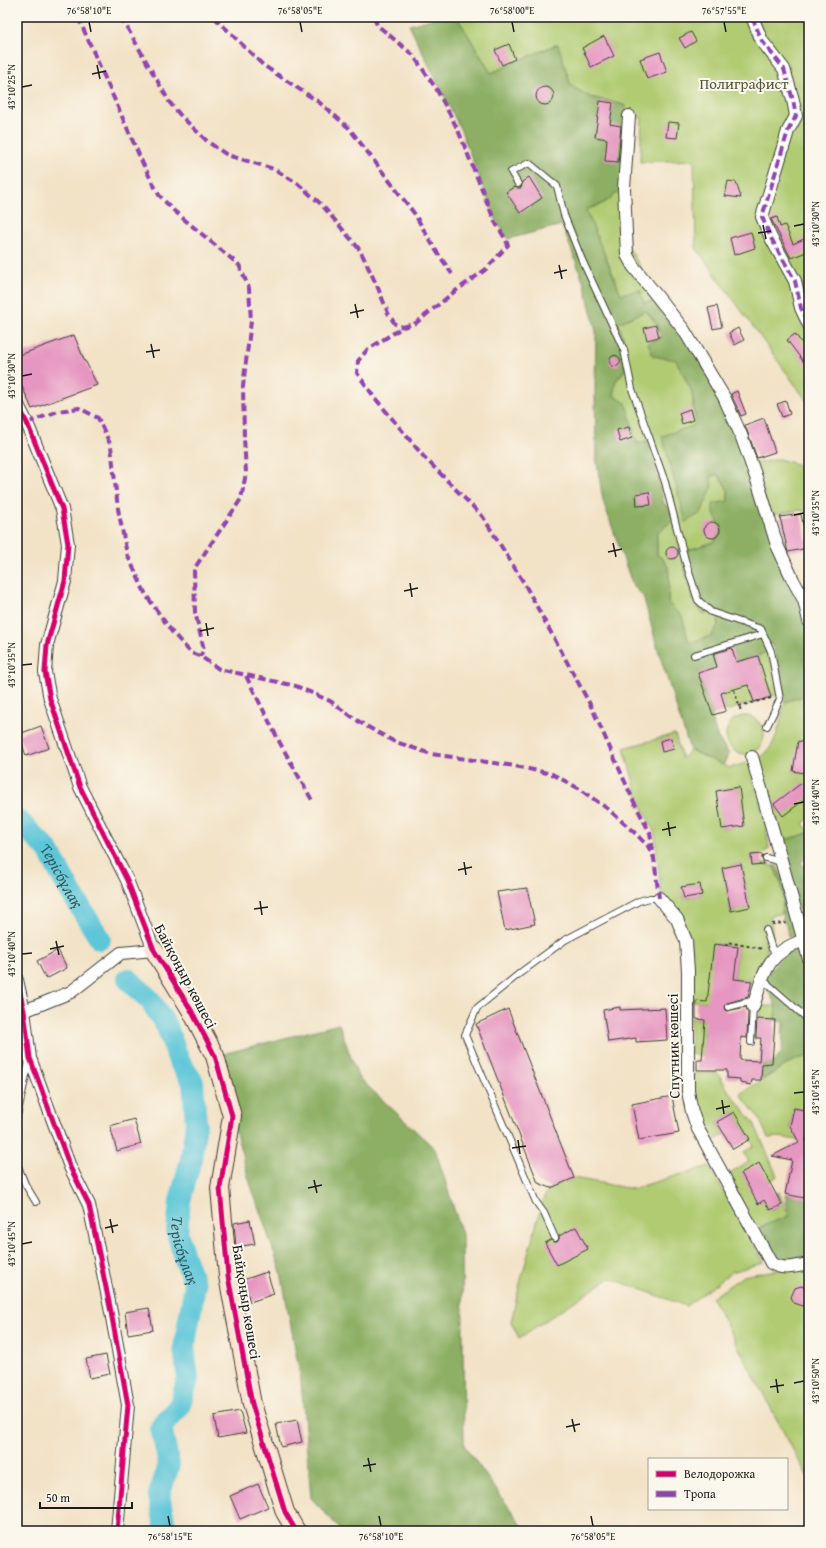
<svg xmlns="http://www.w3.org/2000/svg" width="826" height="1548" font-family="'Gentium Book Plus',serif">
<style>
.green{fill:#b0cb72;stroke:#667447;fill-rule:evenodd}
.forest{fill:#8caf64;stroke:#546640;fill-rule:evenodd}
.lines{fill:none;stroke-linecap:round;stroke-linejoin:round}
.river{stroke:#5dc6d8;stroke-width:22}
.building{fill:#e697c1}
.lane-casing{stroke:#3c3a36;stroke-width:8}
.street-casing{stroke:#3c3a36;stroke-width:14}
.secondary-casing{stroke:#3c3a36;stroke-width:20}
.path{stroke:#3c3a36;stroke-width:2;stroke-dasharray:3 3;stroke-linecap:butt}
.lane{stroke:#fff;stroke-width:6}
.street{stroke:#fff;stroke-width:12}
.secondary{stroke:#fde4d1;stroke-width:18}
.quiet{stroke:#8e44ad;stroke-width:4;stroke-dasharray:8 4;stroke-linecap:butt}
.cycleway-casing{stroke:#fbf7ec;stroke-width:8}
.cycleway{stroke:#d6006c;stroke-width:5}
.ticks{fill:none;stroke:#1c1c1c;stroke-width:1.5}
.labels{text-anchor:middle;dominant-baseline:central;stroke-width:4;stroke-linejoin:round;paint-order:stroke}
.park-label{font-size:15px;fill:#50593a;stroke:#fbf7ec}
.street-label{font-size:15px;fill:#1c1c1c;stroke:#fbf7ec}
.water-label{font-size:16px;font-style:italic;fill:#33585e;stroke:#fbf7ec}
.neatline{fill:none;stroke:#1c1c1c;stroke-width:1.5}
.ticks-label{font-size:10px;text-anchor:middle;fill:#1c1c1c}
</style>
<rect width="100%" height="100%" fill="#fbf7ec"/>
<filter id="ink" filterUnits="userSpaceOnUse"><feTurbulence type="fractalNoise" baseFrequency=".025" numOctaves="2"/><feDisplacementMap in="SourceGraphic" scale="8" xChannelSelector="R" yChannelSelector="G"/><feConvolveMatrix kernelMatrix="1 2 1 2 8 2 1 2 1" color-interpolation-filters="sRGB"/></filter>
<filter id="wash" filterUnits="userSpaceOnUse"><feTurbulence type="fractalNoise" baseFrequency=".012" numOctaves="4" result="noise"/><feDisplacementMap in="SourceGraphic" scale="16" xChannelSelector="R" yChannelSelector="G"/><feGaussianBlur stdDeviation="0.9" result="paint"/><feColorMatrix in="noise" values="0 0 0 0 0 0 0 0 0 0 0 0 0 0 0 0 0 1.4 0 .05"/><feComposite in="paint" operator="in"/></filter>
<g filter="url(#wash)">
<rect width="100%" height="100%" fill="#f2e2c6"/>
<g class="green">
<path d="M457 17H809V404L696 248 694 160 640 162 642 118 629 116 624 105 590 97 571 86 557 44 491 73Z"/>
<path d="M624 188 628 246 659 300 644 304 640 290 621 294 586 210 604 203Z"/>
<path d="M646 311 657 324 662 338 676 359 692 392 693 409 696 421 693 426 662 436 711 477 718 474 728 490V501L722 530 714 542 688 550 687 553 654 439 637 443 614 396 615 382 625 370 623 336 617 323Z"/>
<path d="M779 459 809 468V515L801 510 770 515 756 463Z"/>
<path d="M673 520 692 598 719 610 718 625 711 636 689 643 682 617 668 603 669 567 657 555V533Z"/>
<path d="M767 651 771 662 778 694 771 697 758 656Z"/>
<path d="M748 685 754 702 726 711 721 693Z"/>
<path d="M809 694V743L793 771 809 774V817L803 824 809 830V833L781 841 756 759C777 752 780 720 785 702Z"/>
<circle cx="745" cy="735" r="19"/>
<path d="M675 734 682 759 690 750 730 768 749 762 767 829 769 849 762 854 751 855 752 865 764 864 773 866C784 886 784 892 782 914L770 915 773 937 765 939 768 955 757 966 752 981 734 979 738 947 715 944 721 1028 704 1027 703 1055 691 1054 690 1018 705 1020 713 1002 691 1001 692 969 666 900 661 892 655 834 638 797 624 748ZM739 787 744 826 722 829 717 791ZM741 864 750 907 731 911 722 868ZM700 884 702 895 684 898 682 887Z"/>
<path d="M760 1006H776L775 1020 759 1019Z"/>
<path d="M809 1056V1111L794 1108 790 1127 807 1131 809 1124V1142L779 1137 768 1138 759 1118 740 1094 796 1059Z"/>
<path d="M718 1073 728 1090 754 1123 777 1176 769 1182 758 1203 764 1200 771 1210 781 1205 776 1194 779 1192 789 1216 760 1227 752 1223 726 1175 749 1162 744 1152 754 1146 734 1112 717 1122 724 1135 709 1143 695 1110 692 1074Z"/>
<path d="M709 1166 764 1262 732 1272 686 1306 610 1278 519 1338 511 1322 519 1287 544 1197 551 1188 574 1178 632 1189Z"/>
<path d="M809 1264V1477L807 1476 712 1298 743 1276Z"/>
</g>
<g class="forest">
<path d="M439 17H457L491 73 558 44 571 86 590 97 624 105 629 116 624 188 604 203 586 210 621 294 640 290 644 303 659 300 724 397 804 599 808 575H809V694L785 702 775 652 769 641 763 637 767 651 758 656 736 662 731 646 712 651 717 668 698 673 713 715 711 718 718 738 729 754 723 765 690 750 659 653 643 596 633 586 603 501 596 457 595 386 596 331 584 283 562 225 508 239 496 220 460 128 409 25ZM646 311 657 324 662 338 648 343 653 356 676 360 692 392 696 421 693 426 662 436 686 522 701 513 712 488 711 476 718 474 728 490V501L713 504V512L722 530 714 542 688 550 683 563 692 598 703 614 719 610 718 625 711 636 689 643 682 616 668 603C668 587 674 563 657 555V533L673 520 669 507 664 504 654 459 648 441 637 443 626 403 614 396 615 382 625 370 623 336 618 323Z"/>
<path d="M809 833V854L801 863 809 870V912L801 920 781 841Z"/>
<path d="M773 866H777L785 881 798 934 788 937 786 924 783 921 782 914 784 897 782 883Z"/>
<path d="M803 945 809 971V1056L796 1059 761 1080 762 1064 772 1063 782 1052 783 1022 775 1020 776 1006 762 979 782 957Z"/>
<path d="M339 1024 358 1077 435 1149 462 1234 464 1445 526 1531H342L311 1498 301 1381 281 1272 249 1180 215 1056Z"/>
<path d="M785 1194 809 1199V1260L780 1262 760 1227 789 1216Z"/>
</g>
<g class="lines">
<g class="river">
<path id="s1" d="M17 819 48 850 70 891 100 939"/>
<path id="s2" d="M128 979 150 1000 167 1027 179 1061 193 1082 196 1123 191 1159 180 1201 177 1232 184 1257 195 1285 184 1348 188 1379 179 1407 161 1427 169 1465 159 1495 166 1531"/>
</g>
</g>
<g id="blocks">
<g class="building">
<path d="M691 32 696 41 685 48 679 38Z"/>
<path d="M604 36 614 56 591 67 582 48Z"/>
<path d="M509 44 515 59 502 65 495 50Z"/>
<path d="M660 52 667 72 647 79 640 59Z"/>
<circle cx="545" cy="96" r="9"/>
<path d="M600 101 613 103 610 124 621 126 618 162 605 161 607 139 595 137Z"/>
<path d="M668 122 679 123 677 138 666 137Z"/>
<path d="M529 177 542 198 520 213 506 192 514 187 518 188H521L522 184V182Z"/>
<path d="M728 181 736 182 741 198 725 196Z"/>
<path d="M777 217 780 227 785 225 793 244 804 239 809 251 791 258 771 219Z"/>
<path d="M751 232 755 248 734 255 730 238Z"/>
<path d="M717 306 722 327 713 329 708 308Z"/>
<path d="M656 325 659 337 647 340 644 328Z"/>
<path d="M738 328 744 340 735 345 729 333Z"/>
<path d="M795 334 809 352V369L787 340Z"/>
<path d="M74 335 85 362H86L97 385 32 409 17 375V356Z"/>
<circle cx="615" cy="361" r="5.5"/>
<path d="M737 391 746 414 741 416 731 394Z"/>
<path d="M786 401 790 414 782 417 777 404Z"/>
<path d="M690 409 693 420 682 424 679 413Z"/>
<path d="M764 418 775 452 757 458 745 425Z"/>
<path d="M629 427 632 438 620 442 617 430Z"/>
<path d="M649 492 651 505 637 506 636 494Z"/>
<path d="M801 514 808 548 788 552 780 517Z"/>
<circle cx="712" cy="530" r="8"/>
<circle cx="672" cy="553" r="6"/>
<path d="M732 648 736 662 758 656 771 697 754 702 748 685 721 693 726 711 713 715 698 673 717 667 713 654Z"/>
<path d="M41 726 49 748 26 756 19 734Z"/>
<path d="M671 738 674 749 662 752 660 741Z"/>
<path d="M798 741 809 743V774L793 771Z"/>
<path d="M803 782 809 790V796L783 816 774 804Z"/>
<path d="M739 787 744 826 722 829 716 791Z"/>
<path d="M762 854V859L764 864 752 865 751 855Z"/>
<path d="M741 864 750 907 731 911 722 868Z"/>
<path d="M700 884 702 895 684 898 681 887Z"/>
<path d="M527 888 535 924 505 930 497 892Z"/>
<path d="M714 944 738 947 734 979 752 981 748 997 727 1003 724 1006 725 1010 727 1011 746 1007 748 1013 747 1038 741 1037 740 1060 759 1061 761 1038H756L757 1019 775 1020 772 1063 762 1064 761 1080H752L751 1085 740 1083V1079L727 1078V1070H697V1060H702L705 1020 696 1019V1001L707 1002Z"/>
<path d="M58 950 67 968 46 979 37 961Z"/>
<path d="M620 1007V1010L665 1008 667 1040 636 1042V1038L608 1042 603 1010Z"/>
<path d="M508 1009 574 1178 551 1188 538 1183 476 1024Z"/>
<path d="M672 1096 679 1133 639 1140 632 1104Z"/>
<path d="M794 1108 809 1111V1124L806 1141 809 1142V1199L785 1194 792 1160 772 1156 799 1142 790 1126Z"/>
<path d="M734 1112 750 1139 733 1149 717 1122Z"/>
<path d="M134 1119 141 1144 117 1151 110 1126Z"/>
<path d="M759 1163 782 1205 770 1210 764 1200 758 1204 741 1173Z"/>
<path d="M250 1220 255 1244 236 1247 234 1223Z"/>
<path d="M576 1227 588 1249 557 1265 545 1243 551 1240 554 1242H557L559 1239V1236Z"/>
<path d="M267 1272 274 1294 250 1302 243 1280Z"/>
<path d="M801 1286 809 1289V1303L803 1306 794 1303 791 1297 795 1288Z"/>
<path d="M149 1308 153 1330 128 1334 125 1312Z"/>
<path d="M106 1355 110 1374 90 1378 86 1359Z"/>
<path d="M240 1411 246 1433 218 1438 214 1416Z"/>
<path d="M297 1420 302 1442 281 1447 276 1424Z"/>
<path d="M258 1484 268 1507 240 1519 230 1496Z"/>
</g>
</g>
</g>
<g filter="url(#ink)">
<use href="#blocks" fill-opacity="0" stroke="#3c3a36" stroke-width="1"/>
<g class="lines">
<defs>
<g id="lane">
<path d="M518 184 511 172 529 163 557 186 564 215 582 260 624 350 632 389 665 482 685 560 698 600 711 612 761 629 771 651 780 699 767 726"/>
<path d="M694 655 763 634"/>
<path d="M766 858 782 862"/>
<path d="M766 930 772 949 778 954"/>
<path d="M762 979 809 1020"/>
<path d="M728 1007 755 1000"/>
<path d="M17 1036 27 1033"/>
<path d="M751 1042 753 1007"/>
<path d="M17 1116 29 1062"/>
<path d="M17 1164 25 1184 36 1202"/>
<path d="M555 1238 544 1213 536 1202 465 1035 477 1008 520 973 565 940 639 901 650 898H659"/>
</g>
<g id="street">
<path d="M752 17 762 41 784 69 793 100 796 116 788 131 762 217 771 238 795 281 801 308 809 325"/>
<path d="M629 116 624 188 627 255 633 266 684 330 724 397 741 435 757 480 777 545 793 580 804 600 809 621"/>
<path d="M17 403 27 423 62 509 68 544 65 581 47 645 45 672 50 699 80 787 127 880 154 950 121 953 71 992 24 1011"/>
<path d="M752 757 809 959"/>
<path d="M659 898 677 919 686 941 688 971V1091L692 1112 698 1129 771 1263C783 1271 796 1266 809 1264"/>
<path d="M17 980 24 1011 30 1058 70 1167 89 1205 111 1312 128 1405 117 1531"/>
<path d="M753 1007C764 973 766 953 804 940L808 933"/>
</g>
<path id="secondary" d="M154 950 191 1010 215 1056 232 1116 220 1188 228 1276 252 1404 285 1512 296 1531"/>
</defs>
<use href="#lane" class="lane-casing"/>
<use href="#street" class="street-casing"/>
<use href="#secondary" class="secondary-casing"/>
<g class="path">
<path d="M734 690 741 711"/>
<path d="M739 706 771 698"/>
<path d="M772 924 786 923"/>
<path d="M726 946 727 942 763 949"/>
</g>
<use href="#lane" class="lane"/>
<use href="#street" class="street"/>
<use href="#secondary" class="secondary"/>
<g class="quiet">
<path d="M78 17 143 164 159 195 173 210 239 265 249 288 251 321 243 386 244 437 246 473 241 499 194 569 195 612 204 650 200 656"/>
<path d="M121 17 170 103 181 116 208 142 227 155 274 169 297 183 322 205 360 250 378 288 388 313 395 324 403 327"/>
<path d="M214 17 263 65 320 103 349 128 414 213 435 249 452 274"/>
<path d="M374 17 377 25 413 55 437 90 458 130 495 222 506 240 508 245 485 270 454 292 416 323 403 327 367 350 358 361 357 373 375 398 424 457 483 517 524 583 592 708 634 802 650 833 654 858"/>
<path d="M752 17 762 41 784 69 793 100 796 116 788 131 762 217 771 238 795 281 801 308 809 325"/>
<path d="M27 423 58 411 79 408 98 418 111 446 118 509 127 554 146 595 172 632 191 653 200 656 219 669 296 686 330 701 361 723 393 741 431 754 515 766 552 774 578 788 608 809 636 834 648 846 654 858 659 898"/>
<path d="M246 676 280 743 313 802"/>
</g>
<defs>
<g id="cycleway">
<path d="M17 403 27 423 62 509 68 544 65 581 47 645 45 672 50 699 80 787 127 880 154 950 191 1010 215 1056 232 1116 220 1188 228 1276 252 1404 285 1512 296 1531"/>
<path d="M17 980 24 1011 30 1058 70 1167 89 1205 111 1312 128 1405 117 1531"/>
</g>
</defs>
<use href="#cycleway" class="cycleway-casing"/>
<use href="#cycleway" class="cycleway"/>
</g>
</g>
<path class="ticks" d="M89 22 91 32M300 22 302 32M512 22 514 32M724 22 726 32M97 65 100 79M92 74 106 71M22 87 32 85M763 225 766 239M794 226 804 224M758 233 771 231M559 265 562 279M554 273 567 270M355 304 358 318M350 313 364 310M151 344 154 358M146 352 160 350M22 376 32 374M794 515 804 513M613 543 616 557M608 552 622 549M410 583 412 597M404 591 418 588M206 623 208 636M200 631 214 628M22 665 32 664M794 804 804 802M668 822 670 836M662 830 676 827M464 862 466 875M458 870 472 867M260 901 262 915M254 909 268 907M56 941 59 955M50 949 64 946M22 954 32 953M794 1093 804 1092M722 1100 724 1114M716 1109 730 1106M518 1140 520 1154M512 1148 526 1146M314 1180 317 1193M308 1188 322 1185M110 1219 113 1233M105 1228 118 1225M22 1244 32 1242M776 1379 778 1393M794 1383 804 1381M770 1387 784 1385M572 1419 575 1432M566 1427 580 1424M368 1458 371 1472M363 1466 376 1464M168 1516 170 1526M379 1516 381 1526M591 1516 593 1526"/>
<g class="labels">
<g class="park-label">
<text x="744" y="83">Полиграфист</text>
</g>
<g class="street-label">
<text transform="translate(186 976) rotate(62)">Байқоңыр көшесі</text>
<text transform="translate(673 1046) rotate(-91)">Спутник көшесі</text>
<text transform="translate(247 1302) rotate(81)">Байқоңыр көшесі</text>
</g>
<g class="water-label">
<text stroke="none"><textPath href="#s1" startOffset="73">Терісбұлақ</textPath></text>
<text stroke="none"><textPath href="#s2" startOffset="295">Терісбұлақ</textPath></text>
</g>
</g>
<rect width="826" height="1548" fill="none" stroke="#fbf7ec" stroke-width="44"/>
<rect x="648" y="1458" width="140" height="52" fill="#fbf7ec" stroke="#a29f99"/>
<rect x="656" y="1471" width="20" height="6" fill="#d6006c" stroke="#a29f99"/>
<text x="684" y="1478" font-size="12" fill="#1c1c1c">Велодорожка</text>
<rect x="656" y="1491" width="20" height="6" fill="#8e44ad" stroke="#a29f99"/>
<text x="684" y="1498" font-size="12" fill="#1c1c1c">Тропа</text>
<path d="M40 1502v6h92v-6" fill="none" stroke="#1c1c1c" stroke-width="2"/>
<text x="46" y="1502" font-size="12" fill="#1c1c1c" stroke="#fbf7ec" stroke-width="3" paint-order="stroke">50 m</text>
<rect x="22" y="22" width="782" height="1504" class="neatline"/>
<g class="ticks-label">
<text x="89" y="14">76°58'10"E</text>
<text x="300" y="14">76°58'05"E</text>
<text x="512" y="14">76°58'00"E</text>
<text x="724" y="14">76°57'55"E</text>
<text transform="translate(11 87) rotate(-90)" y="4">43°10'25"N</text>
<text transform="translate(815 224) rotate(-90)" y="4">43°10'30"N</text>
<text transform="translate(11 376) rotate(-90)" y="4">43°10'30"N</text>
<text transform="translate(815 513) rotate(-90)" y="4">43°10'35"N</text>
<text transform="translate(11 665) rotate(-90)" y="4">43°10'35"N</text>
<text transform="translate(815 802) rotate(-90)" y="4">43°10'40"N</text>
<text transform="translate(11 954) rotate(-90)" y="4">43°10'40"N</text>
<text transform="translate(815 1092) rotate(-90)" y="4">43°10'45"N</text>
<text transform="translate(11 1244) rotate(-90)" y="4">43°10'45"N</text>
<text transform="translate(815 1381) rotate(-90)" y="4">43°10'50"N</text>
<text x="170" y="1540">76°58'15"E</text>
<text x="381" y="1540">76°58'10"E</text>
<text x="593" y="1540">76°58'05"E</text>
</g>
</svg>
